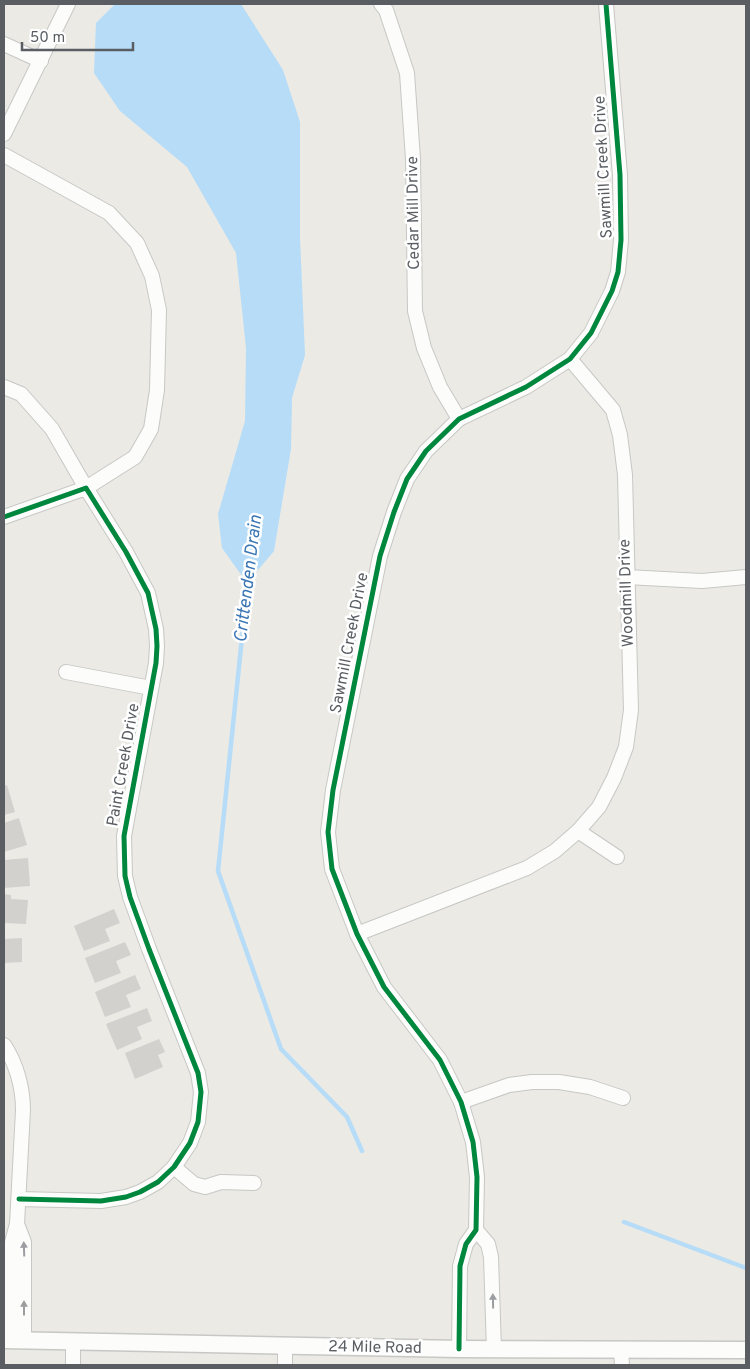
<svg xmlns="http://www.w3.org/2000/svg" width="750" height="1369" font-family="Overpass,sans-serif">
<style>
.water{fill:#b6dcf7}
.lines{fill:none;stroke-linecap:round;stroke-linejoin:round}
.stream{stroke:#b6dcf7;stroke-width:4.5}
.building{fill:#d2d1ce}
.minor-casing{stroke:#c7c7c5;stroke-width:16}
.tertiary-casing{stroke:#c7c7c5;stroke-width:19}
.minor{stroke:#fcfcfb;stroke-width:14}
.tertiary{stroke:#fcfcfb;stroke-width:16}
.cycleway-casing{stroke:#fff;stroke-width:8}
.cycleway{stroke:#00873e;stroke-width:5}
.oneway{fill:#9b9da0}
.labels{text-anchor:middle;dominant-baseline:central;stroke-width:5;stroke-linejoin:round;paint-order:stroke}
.street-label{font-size:16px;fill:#5a5e63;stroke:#fff}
.water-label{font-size:18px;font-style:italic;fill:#3a76b5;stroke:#fff}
</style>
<rect width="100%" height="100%" fill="#ebeae5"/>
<path class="water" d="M115 4H241L283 70 300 122V238L305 355 292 398 291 449 274 551 247 583 222 548 218 514 245 421 246 348 236 253 187 167 120 111 94 73 96 23Z"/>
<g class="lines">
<g class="stream">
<path d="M248 579 218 871 281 1049 347 1117 362 1151"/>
<path d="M624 1222 746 1268"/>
</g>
</g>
<g class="building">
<path d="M7 785 15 812 4 815V786Z"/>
<path d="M19 818 27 845 4 852V823Z"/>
<path d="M28 858 30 886 4 888V860Z"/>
<path d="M4 894 11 895V899L28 900 26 924 4 923Z"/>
<path d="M114 909 120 923 105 929 110 941 84 951 74 926Z"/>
<path d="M22 938V962L4 963V939Z"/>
<path d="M125 942 131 955 116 961 121 973 95 983 85 958Z"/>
<path d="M135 975 141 989 126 995 131 1007 105 1017 95 992Z"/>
<path d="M147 1008 152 1021 137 1027 142 1039 117 1050 106 1024Z"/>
<path d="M159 1039 165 1052 158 1055 163 1067 135 1079 125 1053Z"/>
</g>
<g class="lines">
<defs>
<g id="minor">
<path d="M381 4 386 10 407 73 413 159 415 311 424 348 440 387 459 419"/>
<path d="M4 44 41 61"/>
<path d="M4 134 68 4"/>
<path d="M4 155 109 213 137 243 152 276 159 310 157 390 151 429 135 457 86 488 52 429 21 394 4 387"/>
<path d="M4 517 86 488 126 552 148 593 156 629 157 646 156 663 124 836 125 876 130 897 149 949 198 1073 201 1092 198 1122 190 1143 174 1167 158 1182 140 1192 126 1197 101 1201 19 1199"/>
<path d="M626 577 702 581 746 577"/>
<path d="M66 672 151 688"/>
<path d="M578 831 617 857"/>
<path d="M357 934 527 868 555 851 578 831 599 807 614 778 626 747 631 710 625 475 620 435 613 410 570 359"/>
<path d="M4 1045C16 1063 23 1087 23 1110L17 1224 12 1242 11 1341"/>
<path d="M461 1102 509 1085 532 1082H559L590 1087 623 1098"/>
<path d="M174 1167 194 1184 205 1187 221 1182 254 1183"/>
<path d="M17 1224 24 1242V1341"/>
<path d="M476 1230 488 1244 491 1257 494 1350"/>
<path d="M285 1347V1365"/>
<path d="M459 1349 460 1266 466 1244 476 1230 477 1177 473 1142 461 1102 440 1060 384 987 357 934 332 869 328 832 333 790 380 556 394 512 407 479 426 451 459 419 526 387 570 359 591 333 612 291 618 272 621 240 620 175 606 4"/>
<path d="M621 1350 622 1365"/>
<path d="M73 1365V1341"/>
</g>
<path id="tertiary" d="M4 1340 459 1349 746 1350"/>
</defs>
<use href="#minor" class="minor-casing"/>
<use href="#tertiary" class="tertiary-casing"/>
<use href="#minor" class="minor"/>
<use href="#tertiary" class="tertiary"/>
<defs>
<g id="cycleway">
<path d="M4 517 86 488 126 552 148 593 156 629 157 646 156 663 124 836 125 876 130 897 149 949 198 1073 201 1092 198 1122 190 1143 174 1167 158 1182 140 1192 126 1197 101 1201 19 1199"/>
<path d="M459 1349 460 1266 466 1244 476 1230 477 1177 473 1142 461 1102 440 1060 384 987 357 934 332 869 328 832 333 790 380 556 394 512 407 479 426 451 459 419 526 387 570 359 591 333 612 291 618 272 621 240 620 175 606 4"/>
</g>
</defs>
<use href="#cycleway" class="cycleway-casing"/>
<use href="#cycleway" class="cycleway"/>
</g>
<defs><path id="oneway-solid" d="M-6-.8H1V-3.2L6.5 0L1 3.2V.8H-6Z" transform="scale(1.25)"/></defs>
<g class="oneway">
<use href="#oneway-solid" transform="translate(24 1249) rotate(-92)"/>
<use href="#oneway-solid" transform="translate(493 1301) rotate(-91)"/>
<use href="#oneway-solid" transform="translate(24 1308) rotate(-90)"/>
</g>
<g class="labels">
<g class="street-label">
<text transform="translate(604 167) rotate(-93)">Sawmill Creek Drive</text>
<text transform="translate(414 213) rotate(-91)">Cedar Mill Drive</text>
<text transform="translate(627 593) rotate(-92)">Woodmill Drive</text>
<text transform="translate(350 643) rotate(-79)">Sawmill Creek Drive</text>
<text transform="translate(124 765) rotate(-80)">Paint Creek Drive</text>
<text transform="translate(375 1348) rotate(1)">24 Mile Road</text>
</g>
<g class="water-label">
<text transform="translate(249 579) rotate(-83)">Crittenden Drain</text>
</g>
</g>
<rect width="750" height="1369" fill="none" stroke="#5a5e63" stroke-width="10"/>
<path d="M22 42v8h111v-8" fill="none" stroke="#5a5e63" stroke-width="2.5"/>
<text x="30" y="42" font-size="15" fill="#5a5e63" stroke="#ffffff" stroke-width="4" paint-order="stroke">50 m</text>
</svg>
